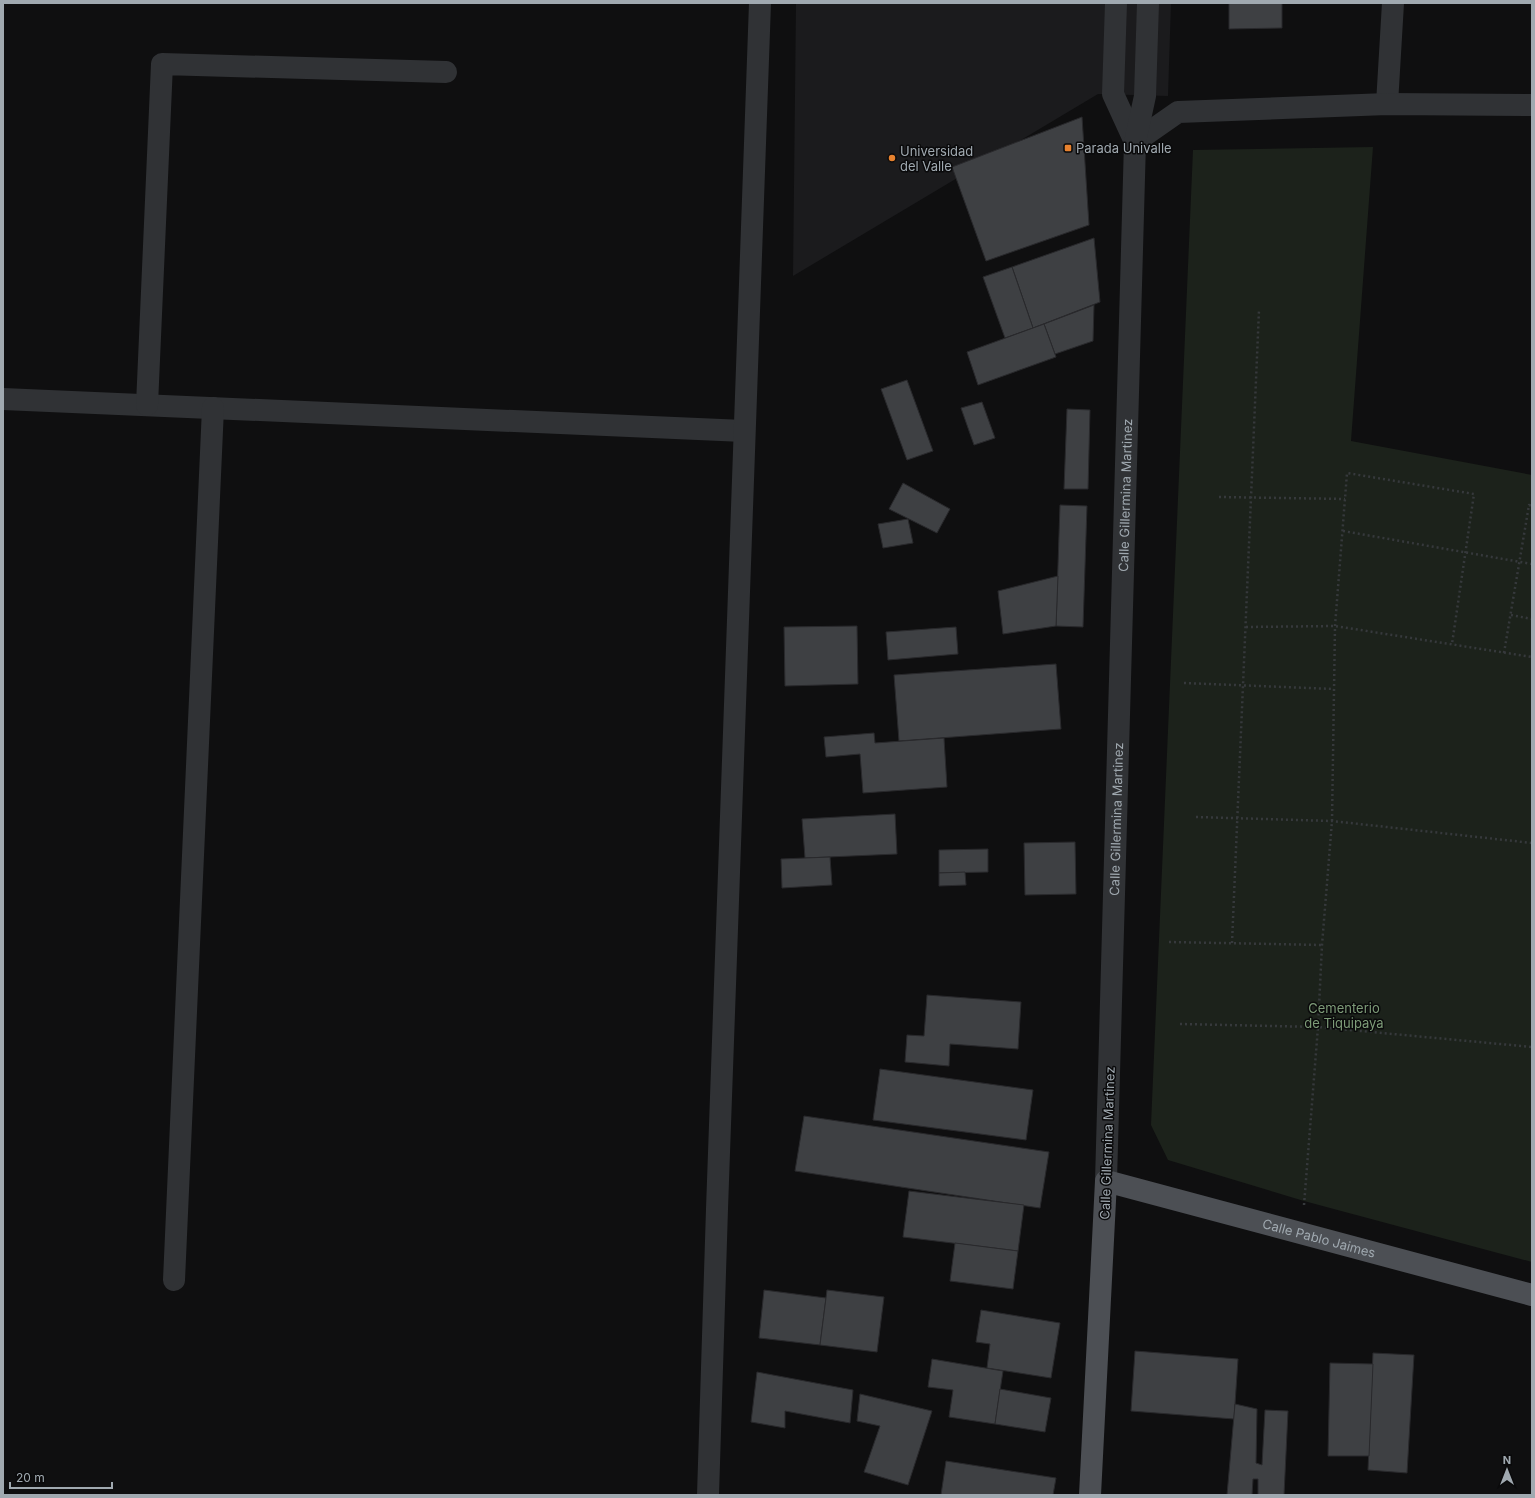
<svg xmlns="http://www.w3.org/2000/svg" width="1535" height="1498" font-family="Inter,sans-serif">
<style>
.built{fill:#1b1b1d}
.green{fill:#1c221b}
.building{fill:#3e4043;stroke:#29292c}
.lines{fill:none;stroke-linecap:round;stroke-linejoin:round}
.path{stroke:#36393c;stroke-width:2.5;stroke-dasharray:2 3;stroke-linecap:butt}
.minor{stroke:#303235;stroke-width:22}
.major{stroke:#4c4f54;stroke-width:22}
.poi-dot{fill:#e7822f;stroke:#0a0a0b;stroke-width:1.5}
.labels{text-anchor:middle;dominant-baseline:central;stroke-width:3;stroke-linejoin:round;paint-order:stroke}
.poi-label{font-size:13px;fill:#a0a9b0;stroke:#0a0a0b;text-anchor:start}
.street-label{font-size:13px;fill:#a0a9b0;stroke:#0a0a0b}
.park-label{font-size:13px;fill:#7d9b78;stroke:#0a0a0b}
</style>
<rect width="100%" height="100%" fill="#0f0f10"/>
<path class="built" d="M796 3H1171L1168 96 1098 94 793 276Z"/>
<path class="green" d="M1373 147 1351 441 1532 475V1262L1304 1201 1168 1160 1151 1125 1193 150Z"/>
<g class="building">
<path d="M1229 3H1282V28L1229 29Z"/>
<path d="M1082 117 1089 225 986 261 952 167Z"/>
<path d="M1094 238 1100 302 1033 328 1012 267Z"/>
<path d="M1012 267 1033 328 1005 338 983 277Z"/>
<path d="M1094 305 1093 341 1055 354 1044 324Z"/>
<path d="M1044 324 1056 357 978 385 967 352Z"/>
<path d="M907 380 933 451 907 460 881 389Z"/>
<path d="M982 402 995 438 974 445 961 408Z"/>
<path d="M1067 409 1090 410 1088 489H1064Z"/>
<path d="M903 483 950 509 937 533 889 509Z"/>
<path d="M1060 505 1087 506 1083 627 1056 626Z"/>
<path d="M908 519 913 543 883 548 878 524Z"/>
<path d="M1058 576 1056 626 1003 634 998 591Z"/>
<path d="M857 626 858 684 785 686 784 627Z"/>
<path d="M956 627 958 654 888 660 886 632Z"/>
<path d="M1056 664 1061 729 899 741 894 675Z"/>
<path d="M874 733 875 743 944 738 947 787 863 793 860 754 826 757 824 737Z"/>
<path d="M895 814 897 854 805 858 802 819Z"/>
<path d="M1075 842 1076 894 1025 895 1024 843Z"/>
<path d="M988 849V872L939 873V850Z"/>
<path d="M830 857 832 885 782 888 781 859Z"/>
<path d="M965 872 966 885 939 886V873Z"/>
<path d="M927 995 1021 1002 1018 1049 950 1044 949 1066 905 1062 907 1035 924 1036Z"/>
<path d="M880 1069 1033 1090 1026 1140 873 1120Z"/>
<path d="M804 1116 1049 1152 1040 1208 795 1171Z"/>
<path d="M909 1191 1024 1205 1018 1251 903 1237Z"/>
<path d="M955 1243 1018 1251 1013 1289 950 1281Z"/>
<path d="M764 1290 826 1298 820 1345 759 1338Z"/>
<path d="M827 1290 884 1297 877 1352 820 1345Z"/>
<path d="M981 1310 1060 1323 1051 1378 987 1368 990 1344 976 1342Z"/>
<path d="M1135 1351 1238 1359 1234 1419 1131 1411Z"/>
<path d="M1373 1353 1414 1355 1407 1473 1368 1470Z"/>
<path d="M932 1359 1003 1371 995 1424 949 1417 953 1390 928 1387Z"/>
<path d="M1330 1363 1373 1364 1369 1456H1328Z"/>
<path d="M757 1372 853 1390 850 1423 785 1411V1428L751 1422Z"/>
<path d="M1000 1389 1051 1398 1045 1432 995 1424Z"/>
<path d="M860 1394 932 1411 908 1485 864 1472 880 1426 857 1421Z"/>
<path d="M1235 1404 1257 1409 1256 1463 1262 1465 1265 1410 1288 1411 1284 1495H1258V1479H1253L1252 1495H1227Z"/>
<path d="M946 1461 1056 1478 1053 1495H941Z"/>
</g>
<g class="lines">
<g class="path">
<path d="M1219 497 1345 499"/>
<path d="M1343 531 1532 564"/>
<path d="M1511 615 1532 619"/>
<path d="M1246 627 1335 626 1532 657"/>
<path d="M1504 653 1529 505 1532 506"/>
<path d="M1184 683 1334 689"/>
<path d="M1196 817 1332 821 1532 843"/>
<path d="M1169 942 1322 945"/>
<path d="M1232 943 1259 310"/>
<path d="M1180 1024 1318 1027 1532 1047"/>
<path d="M1304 1205 1318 1027 1322 945 1332 821 1335 626 1347 473 1474 494 1452 644"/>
</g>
<g class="minor">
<path d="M1116 3 1113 94 1135 142"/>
<path d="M1387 104 1393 3"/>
<path d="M1135 142 1178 112 1387 104 1532 105"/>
<path d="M3 399 744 431"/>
<path d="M147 405 162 64 446 72"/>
<path id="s1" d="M1106 1181 1135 142 1145 96 1148 3"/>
<path d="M174 1280 213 408"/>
<path d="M708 1495 717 1209 760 3"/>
</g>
<path class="major" id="s2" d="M1090 1495 1106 1181 1532 1295"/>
</g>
<g class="poi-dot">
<rect x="1064" y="144" width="8" height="8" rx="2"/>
<circle cx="892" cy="158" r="4"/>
</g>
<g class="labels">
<g class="poi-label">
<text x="1076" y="148">Parada Univalle</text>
<text x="900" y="151">Universidad<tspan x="900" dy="15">del Valle</tspan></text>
</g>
<g class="street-label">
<text stroke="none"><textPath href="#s1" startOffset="686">Calle Gillermina Martinez</textPath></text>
<text stroke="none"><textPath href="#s1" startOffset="362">Calle Gillermina Martinez</textPath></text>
<text transform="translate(1107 1143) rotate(-88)">Calle Gillermina Martinez</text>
<text stroke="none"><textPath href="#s2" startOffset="535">Calle Pablo Jaimes</textPath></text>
</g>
<g class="park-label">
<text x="1344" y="1008">Cementerio<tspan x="1344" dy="15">de Tiquipaya</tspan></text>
</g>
</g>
<rect width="1535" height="1498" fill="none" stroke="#a0a9b0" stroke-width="8"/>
<g transform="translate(1507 1470)" stroke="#0a0a0b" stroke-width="3" paint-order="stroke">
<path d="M0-3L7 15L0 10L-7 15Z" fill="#a0a9b0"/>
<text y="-6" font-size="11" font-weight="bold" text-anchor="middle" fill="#a0a9b0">N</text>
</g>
<path d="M10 1482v6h102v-6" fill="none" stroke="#a0a9b0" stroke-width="2"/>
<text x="16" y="1482" font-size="12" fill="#a0a9b0" stroke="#0a0a0b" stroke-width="3" paint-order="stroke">20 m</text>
</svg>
